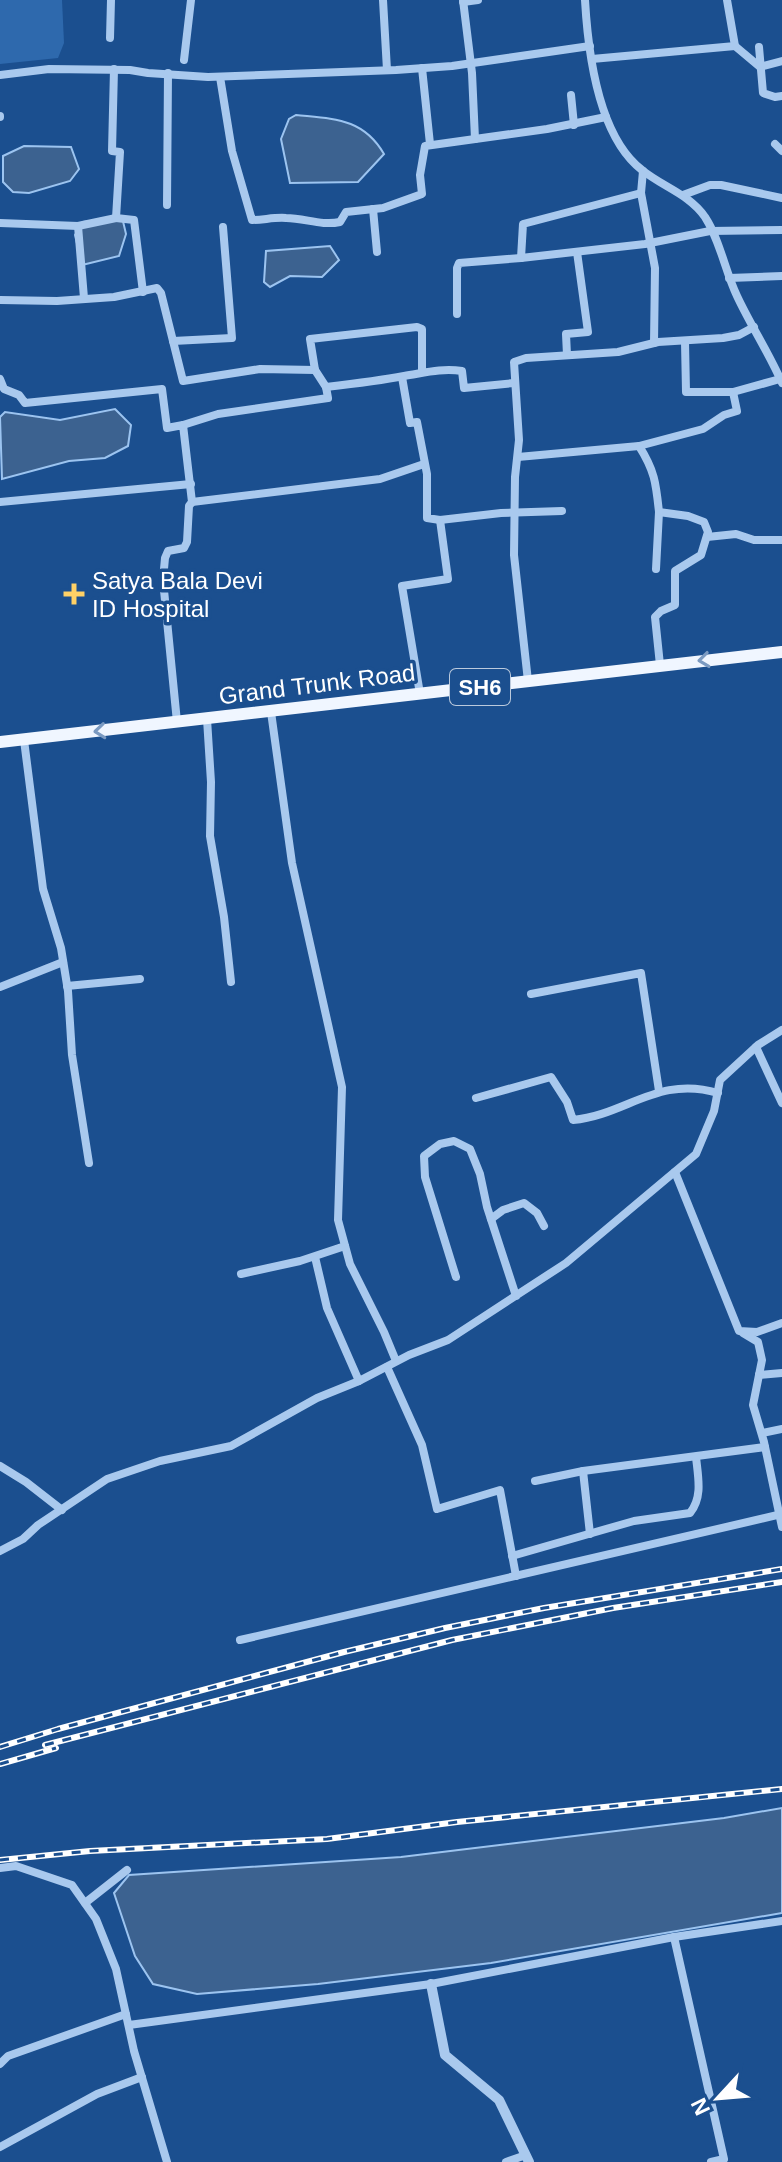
<svg xmlns="http://www.w3.org/2000/svg" width="782" height="2162" font-family="Arial,sans-serif">
<style>
.green{fill:#2e69ad}
.water{fill:#3c6290;stroke:#9cc4f0;stroke-width:2}
.lines{fill:none;stroke-linecap:round;stroke-linejoin:round}
.minor{stroke:#a9c9ee;stroke-width:8}
.tertiary{stroke:#a9c9ee;stroke-width:10}
.primary{stroke:#f0f6ff;stroke-width:12}
.rail-casing{stroke:#fff;stroke-width:6}
.rail{stroke:#1b4f8f;stroke-width:3;stroke-dasharray:9;stroke-linecap:butt}
.oneway{stroke:#7b9ac1}
.poi-dot{fill:#ffd166;stroke:#1b4f8f;stroke-width:3}
.labels{text-anchor:middle;dominant-baseline:central;stroke-width:7;stroke-linejoin:round;paint-order:stroke}
.shield{fill:#1b4f8f;stroke:#bbcadd;stroke-width:2}
.shield-label{font-size:22px;font-weight:bold;fill:#fff}
.poi-label{font-size:24px;fill:#fff;stroke:#1b4f8f;text-anchor:start}
.street-label{font-size:24px;fill:#fff;stroke:#1b4f8f}
</style>
<rect width="100%" height="100%" fill="#1b4f8f"/>
<path class="green" d="M0 0H62L64 43 58 58 0 64Z"/>
<g class="water">
<path d="M296 115C334 119 363 118 384 154L358 182 290 183 281 139 289 119Z"/>
<path d="M24 146 71 147 79 169 70 181 29 193 13 192 3 182V156Z"/>
<path d="M122 217 126 234 119 256 82 265 75 235 83 222Z"/>
<path d="M330 246 339 260 322 277 290 276 270 287 264 282 266 251Z"/>
<path d="M115 409 131 425 128 446 105 458 69 461 2 479 0 417 5 412 60 420Z"/>
<path d="M782 1808V1913L491 1963 318 1984 197 1994 153 1984 135 1956 114 1893 129 1875 401 1857 724 1818Z"/>
</g>
<g class="lines">
<g class="minor">
<path d="M383 0 387 70"/>
<path d="M463 0 472 73 475 139"/>
<path d="M585 0C588 52 598 136 642 170 663 187 689 194 705 217 720 240 725 271 737 296 751 326 769 353 782 383"/>
<path d="M463 2 478 0"/>
<path d="M110 38 111 0"/>
<path d="M735 46 760 67 782 61"/>
<path d="M759 47 763 93 775 97 782 96"/>
<path d="M592 59 735 46 727 0"/>
<path d="M184 60 191 0"/>
<path d="M422 68 430 144"/>
<path d="M114 69 112 151 120 152 116 218 134 220 143 292"/>
<path d="M0 75 49 69 130 70 148 73 208 77 396 70 452 66 590 46"/>
<path d="M220 77 232 151 252 220C263 220 275 217 286 218 305 218 321 226 340 222L346 212 383 208 422 194 420 175 425 146 547 129 606 117"/>
<path d="M571 95 574 125"/>
<path d="M0 116V117"/>
<path d="M775 144 782 151"/>
<path d="M643 171 641 193 655 268 654 343"/>
<path d="M641 193 523 224 521 258 645 244 710 231 782 230"/>
<path d="M683 195 710 185H721L782 198"/>
<path d="M167 205 168 73"/>
<path d="M373 209 377 252"/>
<path d="M0 223 78 226 116 218"/>
<path d="M78 226 84 298"/>
<path d="M729 278 782 276"/>
<path d="M0 300 57 301 114 297 157 288 161 293 183 381 260 369 315 370"/>
<path d="M457 314V268L459 263 521 258"/>
<path d="M173 341 232 338 223 227"/>
<path d="M685 342 686 392H733L780 379"/>
<path d="M567 355 566 334 588 332 577 252"/>
<path d="M402 377 410 423 417 422 427 474V518L440 520 501 513 562 511"/>
<path d="M0 379 4 389 19 395 25 403 162 389 167 428 183 425 192 502 189 506 187 542 184 548 168 551 165 558 163 580 177 722"/>
<path d="M326 387C352 384 378 381 404 376 424 373 441 368 462 371L464 388 514 383"/>
<path d="M183 425 218 414 328 398 326 387 315 370 310 339 417 327 422 329V372"/>
<path d="M639 446 703 429 724 415 737 411 733 392"/>
<path d="M518 457 639 446C655 471 656 484 659 512L688 516 704 522 708 532 701 555 675 571V605L661 611 655 617 660 665"/>
<path d="M0 502 191 484"/>
<path d="M192 502 380 479 424 464"/>
<path d="M707 537 736 534 754 540H782"/>
<path d="M656 569 659 512"/>
<path d="M528 681 514 555 515 477 519 440 514 362 526 358 618 352 658 342 723 338 739 335 754 327"/>
<path d="M420 694 402 586 448 579 440 520"/>
<path d="M271 712 292 863 342 1087 338 1220 350 1264 384 1332 396 1361"/>
<path d="M207 719 211 782 210 836 224 917 231 982"/>
<path d="M24 740 43 889 61 948 68 991 72 1055 89 1163"/>
<path d="M67 986 140 979"/>
<path d="M0 987 63 962"/>
<path d="M531 994 641 973 659 1091"/>
<path d="M756 1047 782 1103"/>
<path d="M476 1098 551 1077 567 1102 573 1120C626 1115 658 1075 718 1093"/>
<path d="M675 1172 739 1331 757 1332 782 1323"/>
<path d="M491 1219 503 1210 524 1203 537 1213 544 1226"/>
<path d="M315 1257 327 1308 359 1381"/>
<path d="M241 1274 300 1261 345 1246"/>
<path d="M456 1277 425 1177 424 1156 440 1144 454 1141 470 1149 480 1174 487 1207 516 1296"/>
<path d="M743 1333 758 1342 762 1360 753 1405 764 1442 782 1527"/>
<path d="M387 1367 422 1445 437 1509 500 1490 516 1576"/>
<path d="M759 1375 782 1373"/>
<path d="M762 1433 782 1429"/>
<path d="M0 1466 26 1482 62 1510"/>
<path d="M583 1471 590 1534"/>
<path d="M535 1481 583 1471 765 1447"/>
<path d="M0 1551 23 1539 38 1525 107 1479 160 1461 231 1446 317 1398 359 1381 409 1355 448 1340 566 1263 696 1154 714 1111 720 1080 758 1045 782 1030"/>
<path d="M512 1556 634 1521 690 1513C703 1497 698 1477 696 1457"/>
<path d="M240 1640 782 1514"/>
<path d="M0 1868 16 1866 72 1885 96 1919 116 1969 134 2051 167 2162"/>
<path d="M85 1903 127 1870"/>
<path d="M674 1937 724 2159 711 2162"/>
<path d="M129 2025 431 1984 674 1937 782 1921"/>
<path d="M0 2064 8 2056 126 2014"/>
<path d="M0 2147 97 2094 142 2077"/>
<path d="M506 2162 526 2155"/>
</g>
<path class="tertiary" d="M431 1984 445 2055 499 2100 529 2162"/>
<path class="primary" d="M0 742 782 652"/>
<defs>
<g id="rail">
<path d="M45 1745 452 1640 613 1608 782 1582"/>
<path d="M0 1747 58 1729 344 1652 445 1628 544 1608 782 1569"/>
<path d="M0 1764 56 1748"/>
<path d="M0 1860 90 1851 327 1839 457 1822 782 1789"/>
</g>
</defs>
<use href="#rail" class="rail-casing"/>
<use href="#rail" class="rail"/>
</g>
<defs><path id="oneway-chevron" d="M-2-3.5L2.5 0L-2 3.5" fill="none" stroke-width="1.6" stroke-linecap="round" stroke-linejoin="round" transform="scale(2)"/></defs>
<g class="oneway">
<use href="#oneway-chevron" transform="translate(704 660) rotate(173)"/>
<use href="#oneway-chevron" transform="translate(100 731) rotate(174)"/>
</g>
<path class="poi-dot" d="M70 582h8v8h8v8h-8v8h-8v-8h-8v-8h8z"/>
<g class="labels">
<rect class="shield" x="450" y="669" width="60" height="36" rx="6"/>
<g class="shield-label">
<text x="480" y="687">SH6</text>
</g>
<g class="poi-label">
<text x="92" y="580">Satya Bala Devi<tspan x="92" dy="28">ID Hospital</tspan></text>
</g>
<g class="street-label">
<text transform="translate(317 684) rotate(-7)">Grand Trunk Road</text>
</g>
</g>
<g transform="translate(718 2098) rotate(244)" stroke="#1b4f8f" stroke-width="6" paint-order="stroke">
<path d="M0-6L14 30L0 20L-14 30Z" fill="#ffffff"/>
<text y="-12" font-size="22" font-weight="bold" text-anchor="middle" fill="#ffffff">N</text>
</g>
</svg>
